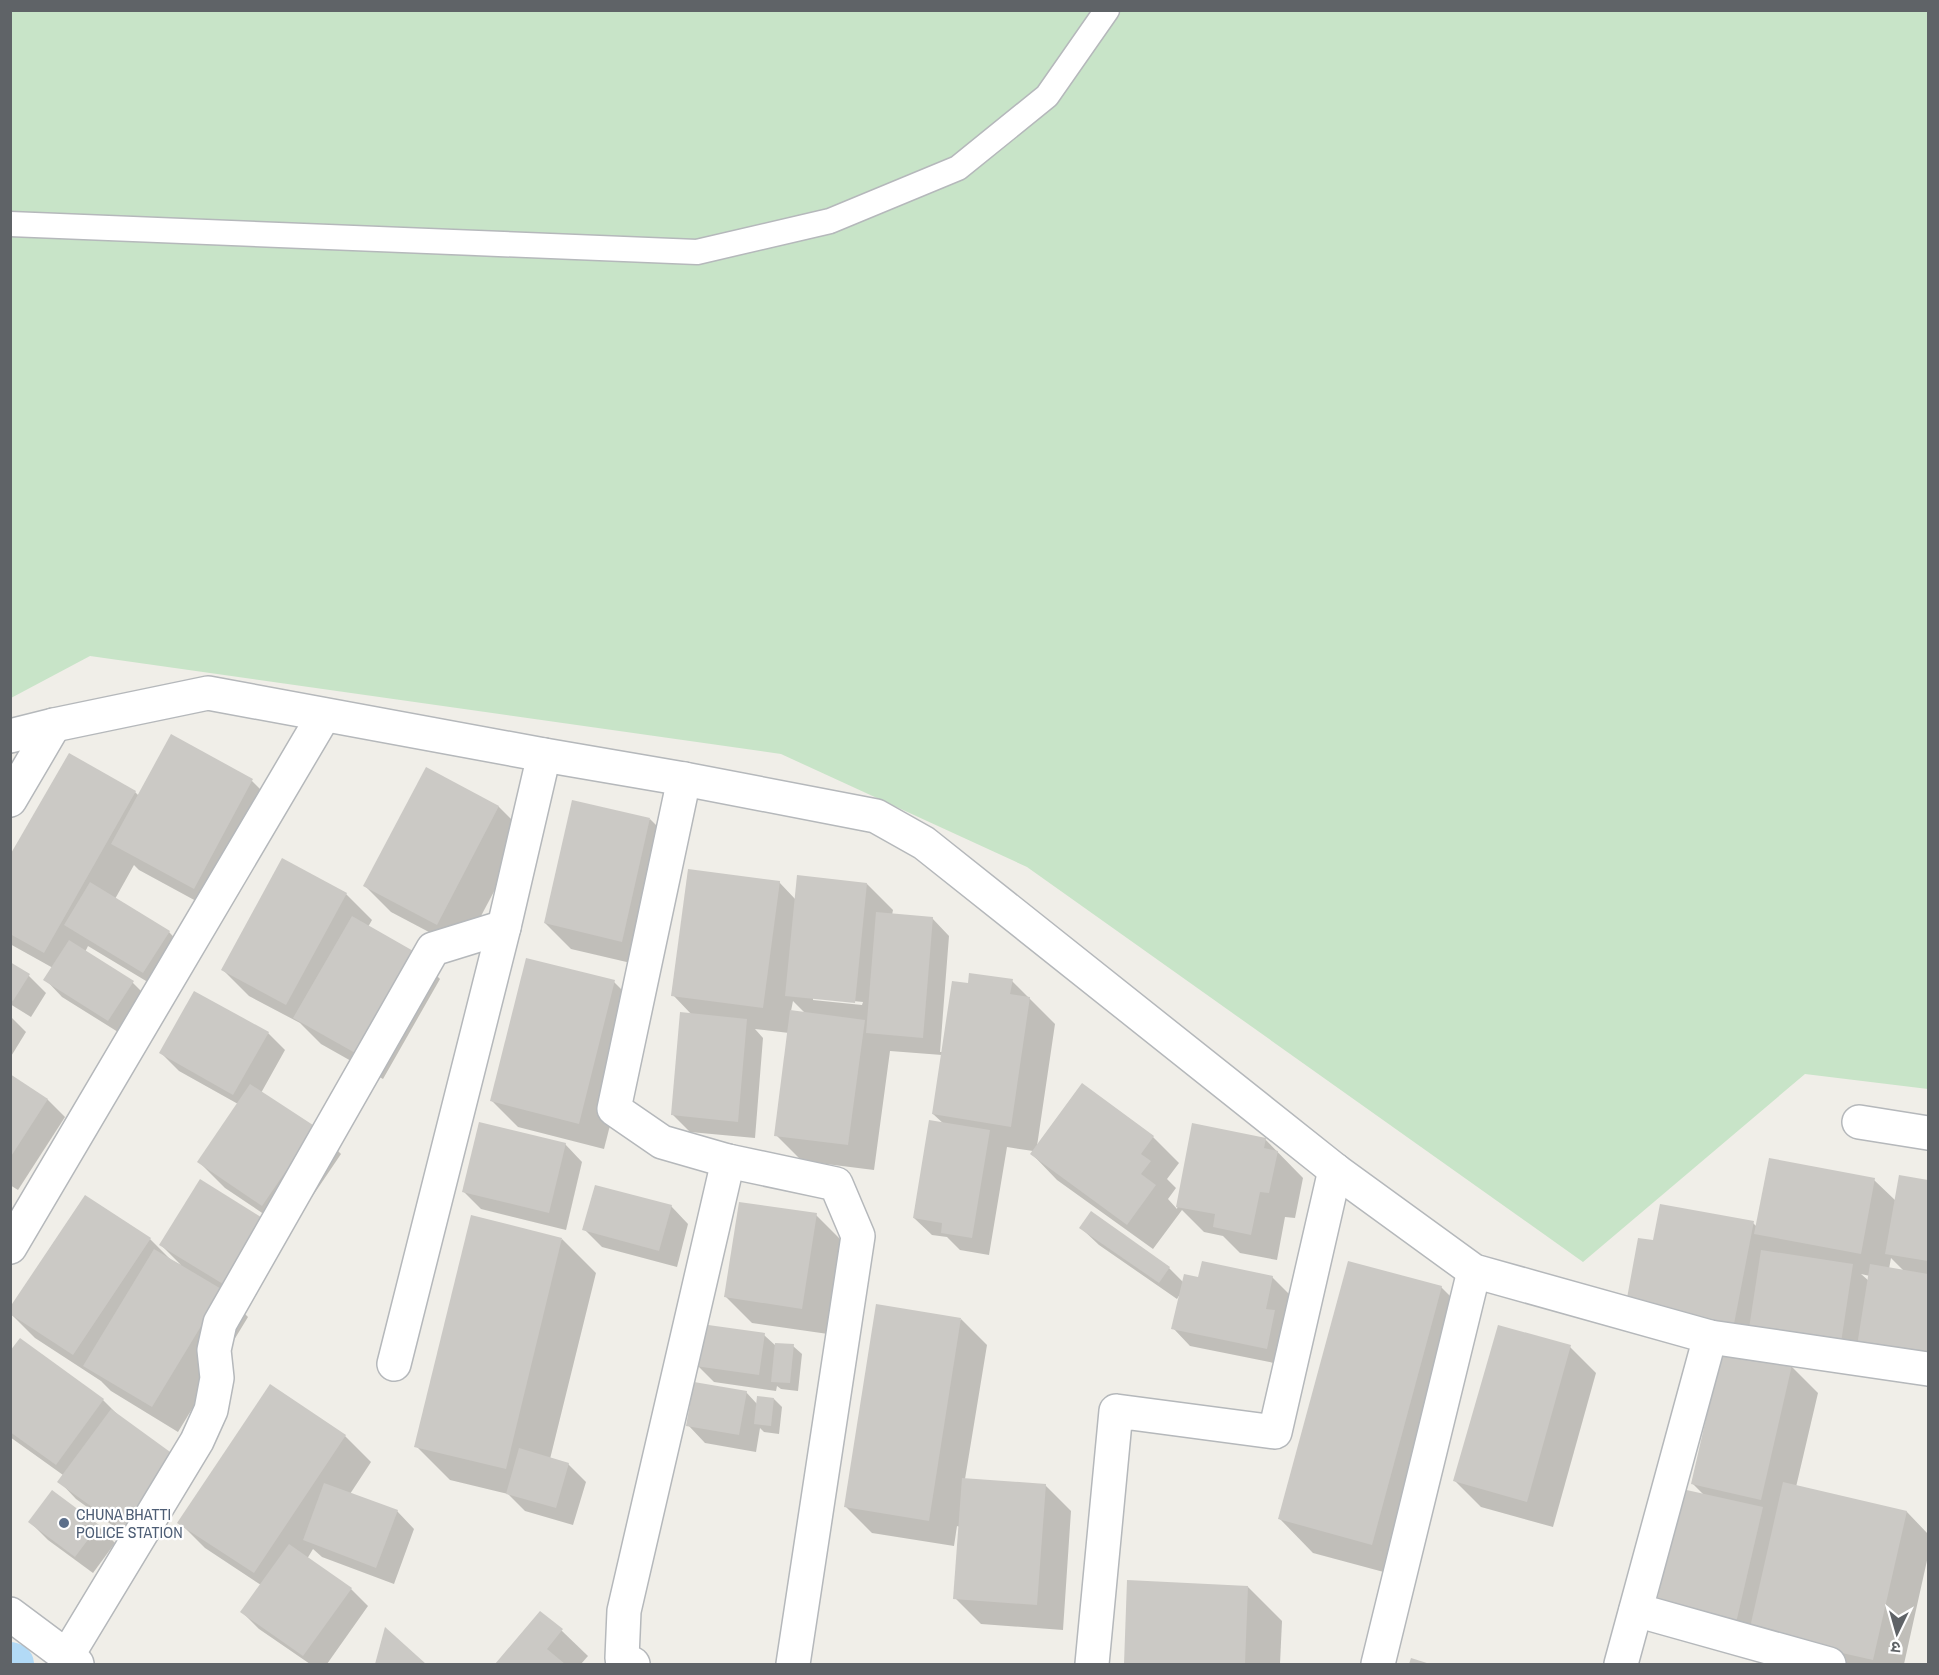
<svg xmlns="http://www.w3.org/2000/svg" width="1939" height="1675" font-family="'Archivo Narrow','Noto Sans Devanagari',sans-serif">
<style>
.green{fill:#c8e4c8}
.shadow{fill:#0003;fill-rule:evenodd}
.lines{fill:none;stroke-linecap:round;stroke-linejoin:round}
.canal{stroke:#b2daf6;stroke-width:42}
.building{fill:#cbc9c5}
.service-casing{stroke:#b5b8bb;stroke-width:27}
.minor-casing{stroke:#b5b8bb;stroke-width:36}
.tertiary-casing{stroke:#b5b8bb;stroke-width:36}
.service{stroke:#fff;stroke-width:24}
.minor{stroke:#fff;stroke-width:33}
.tertiary{stroke:#fff;stroke-width:33}
.service-dot{fill:#5c6f8a;stroke:#fff;stroke-width:2}
.labels{text-anchor:middle;dominant-baseline:central;stroke-width:4.5;stroke-linejoin:round;paint-order:stroke}
.service-label{font-size:16px;fill:#4e5e75;stroke:#fff;text-anchor:start}
</style>
<rect width="100%" height="100%" fill="#f0eee8"/>
<path class="green" d="M11 11H1928V1089L1805 1074 1583 1262 1027 867 781 754 90 656 11 698Z"/>
<g class="shadow">
<path d="M172 736 252 781 278 807 220 914 139 870 134 865 115 899 169 932 186 950 161 990 88 946 85 952 133 983 150 1000 126 1037 62 997 45 979 53 968 10 944V858L135 792 139 796Z"/>
<path d="M427 769 499 807 525 833 463 950 391 912 365 886Z"/>
<path d="M650 819 676 845 648 967 571 949 545 923Z"/>
<path d="M779 882 796 900 867 884 893 910 892 915 932 918 949 936 940 1052H942L969 985 1012 981 1055 1024 1037 1146 1153 1137 1179 1163 1167 1179 1176 1188 1168 1199 1177 1209 1194 1125 1265 1139 1303 1178 1295 1218 1285 1217 1277 1260 1240 1253 1223 1236 1204 1232 1182 1210 1153 1249 1057 1180 1032 1154 1033 1151 1007 1147 989 1255 960 1250 947 1237 932 1235 914 1218 944 1124 933 1114 942 1055 890 1051 874 1170 802 1161 776 1135 789 1033 755 1029 763 1038 755 1138 690 1132 672 1114 692 1015 673 995ZM813 997 863 1002 862 1005 813 1000ZM793 1001 805 1013 791 1011Z"/>
<path d="M346 894 372 920 368 927 414 953 440 979 383 1079 321 1044 300 1023 249 996 223 970Z"/>
<path d="M10 964 29 976 46 993 31 1017 10 1004Z"/>
<path d="M614 982 640 1008 604 1149 518 1127 492 1101Z"/>
<path d="M10 1016 26 1032 10 1058Z"/>
<path d="M268 1033 285 1050 261 1093 315 1128 341 1154 289 1231 225 1188 199 1162 238 1104 179 1071 161 1053Z"/>
<path d="M10 1076 48 1100 65 1117 18 1190 10 1185Z"/>
<path d="M565 1144 582 1162 566 1230 481 1209 464 1192Z"/>
<path d="M1900 1177 1928 1182V1385L1759 1354 1654 1242 1753 1223 1757 1227 1874 1180 1896 1201ZM1891 1258 1904 1271 1889 1269ZM1861 1274 1870 1276 1869 1281Z"/>
<path d="M200 1181 241 1301 220 1289 248 1317 178 1432 111 1391 101 1381 35 1338 10 1313 150 1239 171 1260 181 1265 161 1245Z"/>
<path d="M671 1206 688 1224 677 1267 602 1247 584 1229Z"/>
<path d="M1091 1213 1169 1268 1183 1282 1199 1279 1272 1277 1290 1295 1284 1365 1190 1346 1173 1328 1180 1294 1177 1299 1099 1245 1081 1228Z"/>
<path d="M816 1215 842 1241 828 1334 752 1323 726 1297Z"/>
<path d="M562 1239 596 1273 550 1459 568 1464 586 1482 573 1525 525 1511 508 1494 450 1480 416 1446Z"/>
<path d="M1441 1287 1475 1321 1406 1578 1313 1553 1280 1519Z"/>
<path d="M961 1319 987 1345 965 1479 1045 1485 1071 1511 1063 1630 981 1624 955 1598 960 1527 957 1526 954 1546 872 1533 846 1507Z"/>
<path d="M764 1335 776 1346H793L802 1354 798 1391 781 1389 777 1386 776 1391 714 1382 697 1365Z"/>
<path d="M20 1340 103 1400 119 1416 141 1546 76 1499 59 1481 63 1475 10 1437V1354Z"/>
<path d="M1570 1347 1596 1373 1553 1527 1481 1507 1455 1481Z"/>
<path d="M1723 1351 1792 1367 1818 1393 1796 1487 1907 1512 1928 1534V1556L1904 1664H1806L1683 1631 1705 1496 1692 1483Z"/>
<path d="M746 1392 757 1404 774 1399 782 1407 779 1434 764 1432 760 1428 756 1452 705 1443 688 1425Z"/>
<path d="M345 1436 371 1462 350 1494 397 1511 414 1529 394 1584 322 1557 313 1549 307 1559 351 1589 368 1606 327 1664H310L259 1629 242 1612 261 1585 205 1548 179 1522Z"/>
<path d="M30 1522 98 1526 115 1543 93 1573 48 1540Z"/>
<path d="M1129 1582 1248 1587 1282 1621 1280 1664H1125Z"/>
<path d="M541 1613 562 1631 588 1656 581 1664H497Z"/>
<path d="M386 1630 423 1664H377Z"/>
</g>
<g class="lines">
<path class="canal" d="M10 1663 13 1664"/>
</g>
<g class="building">
<path d="M171 734 253 779 194 889 111 844Z"/>
<path d="M69 753 136 791 44 953 10 934V855Z"/>
<path d="M426 767 499 806 437 925 363 886Z"/>
<path d="M572 800 650 818 622 942 544 923Z"/>
<path d="M282 858 347 893 286 1005 221 970Z"/>
<path d="M688 869 780 881 763 1008 671 996Z"/>
<path d="M797 875 867 883 855 1003 785 996Z"/>
<path d="M90 882 170 931 143 973 64 925Z"/>
<path d="M876 912 933 917 923 1038 866 1033Z"/>
<path d="M352 916 415 952 357 1054 293 1018Z"/>
<path d="M69 940 134 981 108 1021 43 980Z"/>
<path d="M526 958 615 980 579 1124 490 1101Z"/>
<path d="M10 962 30 974 13 1001 10 999Z"/>
<path d="M969 973 1013 979 1010 994 1030 997 1011 1127 932 1114 952 981 968 983Z"/>
<path d="M194 991 269 1032 233 1095 159 1053Z"/>
<path d="M790 1010 865 1020 848 1145 774 1136Z"/>
<path d="M680 1012 747 1019 738 1122 671 1115Z"/>
<path d="M10 1074 48 1099 10 1158Z"/>
<path d="M1082 1083 1154 1136 1141 1154 1151 1161 1141 1174 1156 1185 1127 1225 1030 1154Z"/>
<path d="M250 1084 316 1127 262 1206 197 1162Z"/>
<path d="M929 1120 990 1130 972 1238 941 1233 942 1223 913 1218Z"/>
<path d="M479 1122 566 1143 549 1213 462 1192Z"/>
<path d="M1192 1123 1266 1138 1264 1148 1278 1151 1269 1193 1260 1192 1251 1235 1213 1227 1215 1214 1176 1207Z"/>
<path d="M1769 1158 1875 1178 1861 1254 1754 1234Z"/>
<path d="M1899 1175 1928 1180V1261L1885 1254Z"/>
<path d="M200 1179 264 1219 223 1284 159 1245Z"/>
<path d="M595 1185 672 1205 659 1251 582 1230Z"/>
<path d="M85 1195 151 1238 73 1355 10 1314V1307Z"/>
<path d="M739 1202 817 1213 802 1309 724 1297Z"/>
<path d="M1660 1204 1754 1221 1733 1329 1625 1309 1638 1238 1653 1240Z"/>
<path d="M1091 1211 1170 1267 1159 1283 1079 1228Z"/>
<path d="M471 1215 562 1238 506 1469 414 1447Z"/>
<path d="M154 1249 223 1290 152 1407 83 1366Z"/>
<path d="M1761 1250 1853 1264 1840 1349 1748 1335Z"/>
<path d="M1202 1261 1273 1276 1266 1309 1275 1310 1267 1349 1171 1329 1184 1274 1198 1277Z"/>
<path d="M1348 1261 1442 1286 1372 1545 1278 1519Z"/>
<path d="M1870 1264 1928 1274V1364L1856 1352Z"/>
<path d="M876 1304 961 1318 929 1521 844 1507Z"/>
<path d="M701 1324 765 1333 759 1375 695 1366Z"/>
<path d="M1498 1325 1571 1345 1527 1502 1453 1481Z"/>
<path d="M20 1338 104 1399 56 1465 10 1432V1351Z"/>
<path d="M775 1343 794 1344 790 1383 771 1382Z"/>
<path d="M1722 1349 1792 1365 1761 1500 1691 1484Z"/>
<path d="M694 1382 747 1391 739 1435 686 1426Z"/>
<path d="M270 1384 346 1435 254 1573 177 1523Z"/>
<path d="M757 1396 774 1398 771 1426 754 1424Z"/>
<path d="M111 1409 177 1457 123 1529 57 1482Z"/>
<path d="M519 1448 569 1463 556 1508 506 1494Z"/>
<path d="M962 1478 1046 1484 1037 1605 953 1599Z"/>
<path d="M1783 1482 1907 1511 1873 1660 1749 1632Z"/>
<path d="M324 1483 398 1510 376 1568 303 1540Z"/>
<path d="M1682 1489 1763 1507 1736 1623 1656 1605Z"/>
<path d="M52 1490 99 1525 75 1557 28 1522Z"/>
<path d="M289 1544 352 1588 303 1656 240 1612Z"/>
<path d="M1127 1580 1248 1586 1245 1664H1124Z"/>
<path d="M540 1611 563 1629 547 1649 565 1664H495Z"/>
<path d="M385 1627 426 1664H375Z"/>
<path d="M1411 1658 1430 1664H1409Z"/>
</g>
<g class="lines">
<defs>
<path id="service" d="M10 224 697 252 830 221 958 168 1047 96 1107 10"/>
<g id="minor">
<path d="M10 736 54 725 208 693 544 755 684 779 876 816 924 843 1335 1170 1474 1271 1710 1337 1928 1369"/>
<path d="M684 779 614 1109 662 1142 728 1161 836 1184 858 1236 793 1664"/>
<path d="M10 800 54 725"/>
<path d="M1859 1122 1928 1133"/>
<path d="M10 1247 324 715"/>
<path d="M394 1364 504 927 544 755"/>
<path d="M1636 1610 1829 1664"/>
<path d="M67 1656 197 1441 211 1410 217 1378 214 1350 220 1323 433 949 504 927"/>
<path d="M633 1664 622 1658 624 1611 728 1161"/>
<path d="M1092 1664 1116 1411 1275 1432 1335 1170"/>
<path d="M1378 1664 1474 1271"/>
<path d="M1621 1664 1710 1337"/>
</g>
<path id="tertiary" d="M10 1614 77 1664"/>
</defs>
<use href="#service" class="service-casing"/>
<use href="#minor" class="minor-casing"/>
<use href="#tertiary" class="tertiary-casing"/>
<use href="#service" class="service"/>
<use href="#minor" class="minor"/>
<use href="#tertiary" class="tertiary"/>
</g>
<circle class="service-dot" cx="64" cy="1523" r="6"/>
<g class="labels">
<g class="service-label">
<text x="76" y="1514">CHUNA BHATTI<tspan x="76" dy="18">POLICE STATION</tspan></text>
</g>
</g>
<rect width="1939" height="1675" fill="none" stroke="#5f6367" stroke-width="24"/>
<g transform="translate(1897 1633) rotate(185)" stroke="#ffffff" stroke-width="4.5" paint-order="stroke">
<path d="M0-4.5L10 22L0 15L-10 22Z" fill="#5f6367"/>
<text y="-9" font-size="16" font-weight="bold" text-anchor="middle" fill="#5f6367">उ</text>
</g>
</svg>
